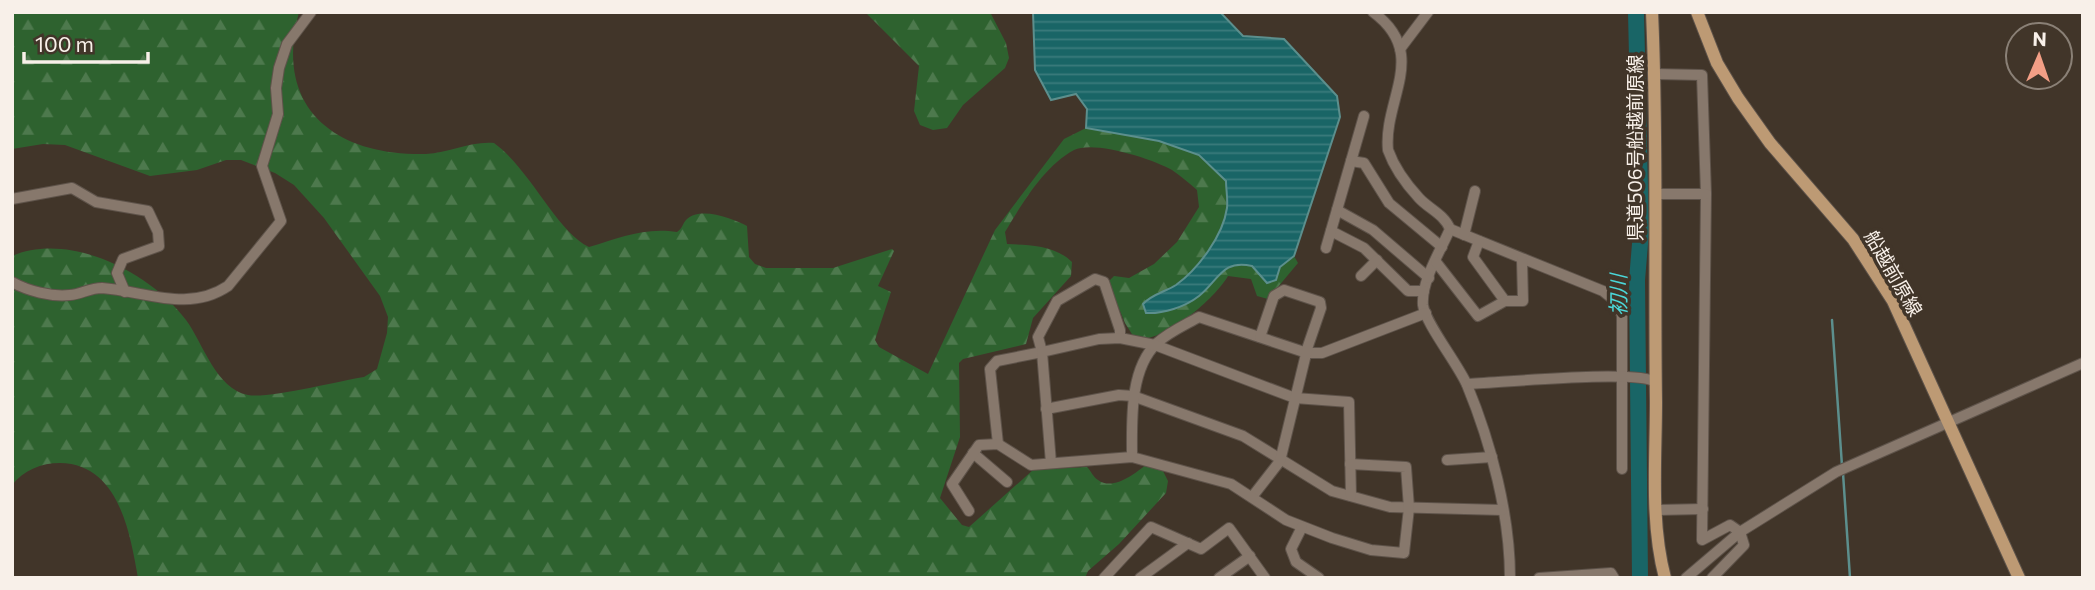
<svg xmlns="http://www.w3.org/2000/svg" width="2095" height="590" font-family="Commissioner,'Noto Sans JP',sans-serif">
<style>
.forest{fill:url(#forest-firs)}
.water{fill:url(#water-rules);stroke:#5c8f8d;stroke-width:2}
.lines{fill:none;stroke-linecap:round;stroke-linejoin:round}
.stream{stroke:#5c8f8d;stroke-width:2.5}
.river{stroke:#196566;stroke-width:16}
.minor-casing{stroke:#5e534a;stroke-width:12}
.major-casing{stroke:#5e534a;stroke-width:14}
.minor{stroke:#87786c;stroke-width:10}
.major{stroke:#bd9a74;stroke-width:12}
.labels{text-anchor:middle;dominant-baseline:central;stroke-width:7;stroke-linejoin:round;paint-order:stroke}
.street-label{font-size:19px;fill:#f8f0e9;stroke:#413529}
.water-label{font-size:21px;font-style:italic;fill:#4bd7d9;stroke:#413529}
</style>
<defs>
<pattern id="forest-firs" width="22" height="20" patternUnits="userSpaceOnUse" patternTransform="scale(1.75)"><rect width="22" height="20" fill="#2e622f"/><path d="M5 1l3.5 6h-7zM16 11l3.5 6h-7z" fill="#4d794d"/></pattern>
<pattern id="water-rules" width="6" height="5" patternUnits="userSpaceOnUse" patternTransform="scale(1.75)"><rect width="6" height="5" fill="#196566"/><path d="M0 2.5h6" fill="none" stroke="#3b7b7c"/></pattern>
</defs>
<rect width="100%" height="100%" fill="#413529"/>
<g class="forest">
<path d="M12 12H299C273 108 335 156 426 154 449 153 471 141 494 143 530 169 557 232 589 247 620 238 644 227 677 232 683 228 682 224 687 219 701 206 734 219 747 226L749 257 755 264 766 268H833L892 249 894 251 878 286 891 292 875 340 879 347 928 374 995 230 1064 139 1086 128 1159 141 1199 155 1226 181C1226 189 1227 199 1227 208 1224 236 1198 269 1176 285 1165 292 1152 294 1143 304L1146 313 1191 302 1224 269 1238 263 1280 267 1294 256 1298 263 1268 299 1257 296 1251 279 1228 276C1214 300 1163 343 1135 339L1125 323 1108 282 1114 276 1129 278 1154 264 1177 242 1199 207 1197 190C1189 183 1181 176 1172 170 1153 159 1094 140 1074 150 1044 166 1022 204 1005 232L1007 244C1029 245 1055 245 1072 262L1071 276 1033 318 1026 344 963 359 959 363 960 437 940 498 962 525 969 527 1033 470 1087 467C1091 471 1093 477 1098 480 1113 491 1134 474 1146 465L1163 471 1168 481 1166 493 1119 544 1088 571 1085 578H138C130 533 119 464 60 463 41 463 24 470 12 485V256C70 231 151 273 186 320 203 343 216 389 248 395 267 399 339 381 364 377L377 369 387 333 388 317 380 296 324 218 294 185 275 173 241 160H226L197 170 150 176 65 145 43 144 12 149Z"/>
<path d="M865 12H990L1006 43 1009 58 1005 68 963 105 947 128 933 130 920 125 914 111 919 66Z"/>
</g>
<path class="water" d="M1033 12H1220L1243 36 1284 39 1337 96 1340 117 1294 256 1280 267 1276 280 1267 283 1252 266C1222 259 1219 280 1199 296 1185 307 1163 314 1146 313L1143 304C1152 294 1165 292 1176 285 1198 269 1223 236 1227 208 1228 199 1226 189 1226 181L1199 155 1159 141 1086 128 1087 109 1076 94 1051 100 1035 70Z"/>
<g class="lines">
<g class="stream">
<path d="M1832 320 1842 466"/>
<path d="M1843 473 1850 578"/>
</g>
<path class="river" d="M1636 12 1641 232 1637 280 1640 578"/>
<defs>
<g id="minor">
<path d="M1373 12C1430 54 1383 99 1388 150 1394 167 1407 185 1419 198 1429 209 1444 214 1450 229 1441 250 1421 281 1423 305 1425 323 1458 364 1467 385 1491 443 1510 515 1510 578"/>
<path d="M1400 49 1428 12"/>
<path d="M1655 74 1702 75 1706 194 1702 540 1730 525 1740 532 1744 545 1712 578"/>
<path d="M1351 161 1364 163 1389 203 1442 247"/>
<path d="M1657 194H1706"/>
<path d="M12 199 72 188 96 202 148 211 158 232 159 246 123 259 117 273 125 292"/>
<path d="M1337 210 1373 230 1429 278"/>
<path d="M1450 229 1603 291 1618 303 1622 316V469"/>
<path d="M1331 231 1364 248 1408 291H1424"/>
<path d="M1464 235 1475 191"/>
<path d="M1479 241 1473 257 1505 301"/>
<path d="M1326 248 1364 116"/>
<path d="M1436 262 1478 316 1505 301H1523L1522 260"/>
<path d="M1361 276 1377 260"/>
<path d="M12 282C28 291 51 297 70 295 81 294 90 288 102 288 145 291 188 313 228 286L281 221 262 166 278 114 276 88 279 68 287 44 311 12"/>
<path d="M1467 384C1498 383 1637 369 1655 382"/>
<path d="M1046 409 1119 395 1133 396 1243 436 1332 491 1390 507 1502 510"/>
<path d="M998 444 990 369 997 361 1042 352 1038 337 1057 301 1095 279 1104 282 1120 330V338"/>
<path d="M973 453 1007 482"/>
<path d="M1132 457C1132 422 1129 369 1157 343 1169 332 1185 325 1199 317L1307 353H1322L1426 313"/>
<path d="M1447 460 1492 457"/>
<path d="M1051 463 1042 352 1099 339 1120 338 1155 345 1295 398 1349 402 1351 496"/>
<path d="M1252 497 1280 461 1308 346 1321 308 1320 302 1284 290 1274 296 1260 337"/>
<path d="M1657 510 1703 509"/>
<path d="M969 511 952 484 979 445 998 444 1031 465 1132 457 1231 484 1286 520 1332 538 1371 550 1404 553 1409 508 1406 467 1350 464"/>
<path d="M1302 527 1291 549 1296 562 1319 578"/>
<path d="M1104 578 1151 527 1201 549 1229 528 1265 578"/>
<path d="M1140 578 1188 543"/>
<path d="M1219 578 1250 556"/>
<path d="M1539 578 1611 573 1614 578"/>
<path d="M1686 578 1740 532 1836 472 2083 363"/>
</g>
<g id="major">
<path d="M1652 12C1658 142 1654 272 1656 402 1656 459 1650 522 1665 578"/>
<path d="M1697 12 1717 63 1738 98 1770 143 1853 239 1893 301 2019 578"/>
</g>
</defs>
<use href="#minor" class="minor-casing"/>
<use href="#major" class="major-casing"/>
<use href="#minor" class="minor"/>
<use href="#major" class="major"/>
</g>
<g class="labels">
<g class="street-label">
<text transform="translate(1634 148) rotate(-90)">県道506号船越前原線</text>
<text transform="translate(1894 273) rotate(60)">船越前原線</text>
</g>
<g class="water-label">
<text transform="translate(1617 295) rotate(-90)">初川</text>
</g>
</g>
<rect width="2095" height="590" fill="none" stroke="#f8f0e9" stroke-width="28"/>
<g transform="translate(2039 56) rotate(2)"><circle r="33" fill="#413529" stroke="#8a8076" stroke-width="2"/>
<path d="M0-5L12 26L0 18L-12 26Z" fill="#f39f86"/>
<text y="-10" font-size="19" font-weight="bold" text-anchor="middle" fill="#f8f0e9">N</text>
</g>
<path d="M24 52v10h124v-10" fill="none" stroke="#f8f0e9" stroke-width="3.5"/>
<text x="35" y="52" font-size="21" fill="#f8f0e9" stroke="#413529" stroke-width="5" paint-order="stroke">100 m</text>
</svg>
